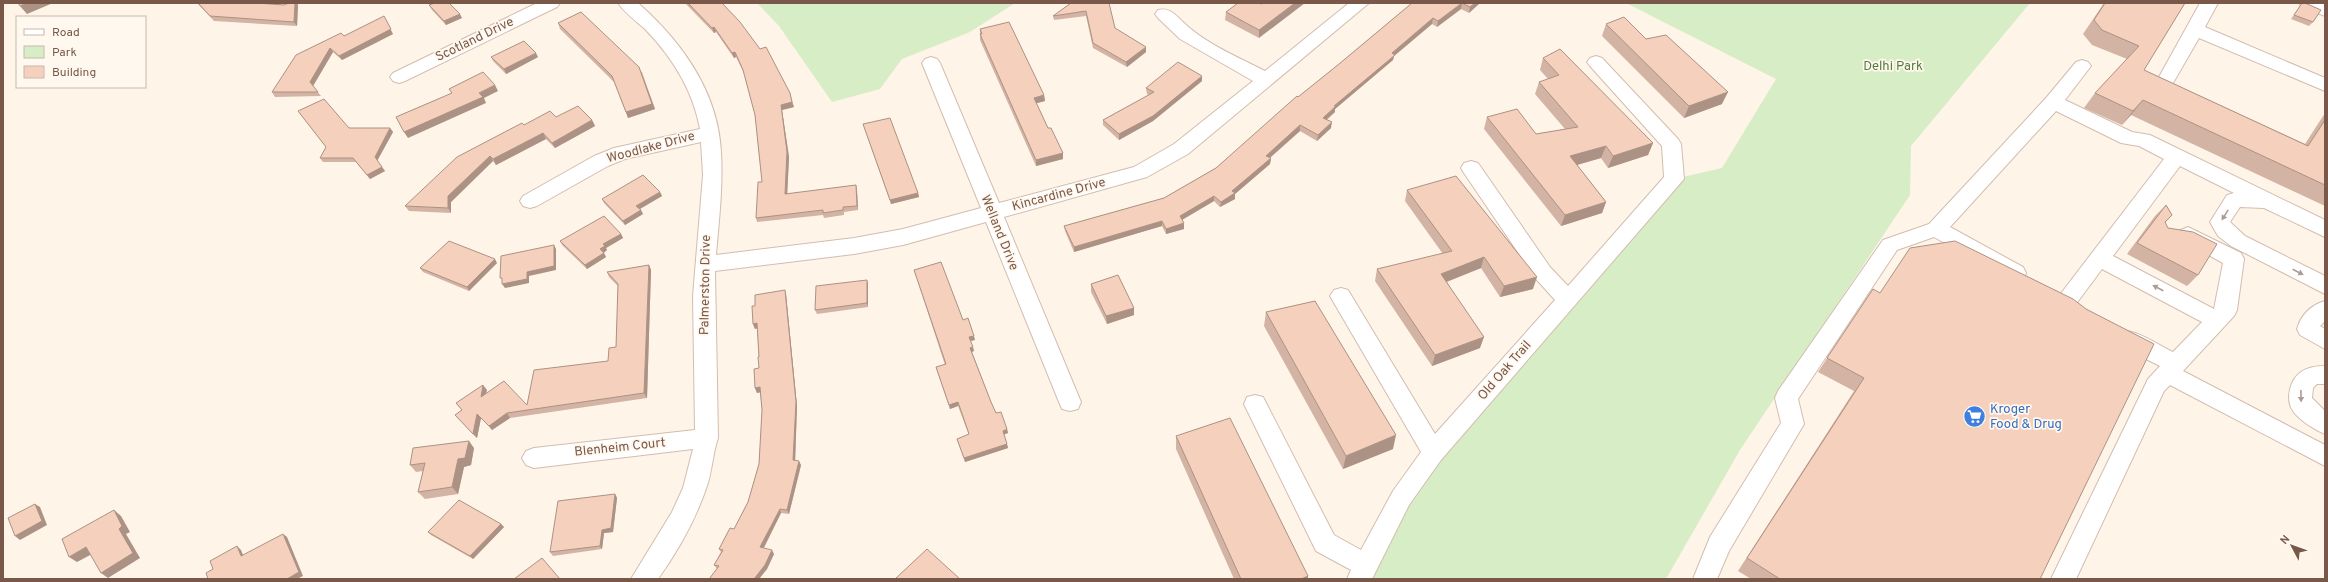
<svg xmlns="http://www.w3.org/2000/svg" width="2328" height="582" font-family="Overpass,sans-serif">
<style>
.green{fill:#d7edc5}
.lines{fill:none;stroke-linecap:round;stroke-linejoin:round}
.minor-casing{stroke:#d3bdaf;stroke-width:2}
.minor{fill:#fff;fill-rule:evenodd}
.wall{fill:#d3b3a3}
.shaded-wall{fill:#ac9284}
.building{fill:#f5d0bd;stroke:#ac9284}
.oneway{fill:#af9b92}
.labels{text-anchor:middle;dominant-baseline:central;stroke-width:3.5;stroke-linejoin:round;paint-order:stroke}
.street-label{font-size:13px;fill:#7a5849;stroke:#fff8ef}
.park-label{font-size:13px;fill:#537a3e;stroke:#fff8ef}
.shop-label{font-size:13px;fill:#366cbe;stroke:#fff8ef;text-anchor:start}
</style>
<rect width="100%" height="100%" fill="#fef4e8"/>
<g class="green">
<path d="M757 3H1015L970 32 902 59 880 89 832 102 779 26Z"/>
<path d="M1626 3H2030L1911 146 1910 195 1740 450 1666 579H1359L1401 498 1674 179 1722 168 1776 79Z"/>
</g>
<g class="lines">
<defs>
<g id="minor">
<path d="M537 3H560L557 7 405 81 399 83 393 81 390 77 393 73Z"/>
<path d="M618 3H638C682 42 718 92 721 152 723 186 719 220 716 255L854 238 903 229 981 208 922 63 925 59 931 57 937 59 940 63 999 203 1134 167 1174 144 1253 81 1180 39 1158 18 1155 14 1158 10C1170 7 1175 15 1184 23 1206 44 1238 57 1265 71L1349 3H1369L1188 154 1147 177 1004 217 1081 402 1078 409 1070 411 1062 409 1059 402 986 222 903 245 854 254 715 271 718 438C713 452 712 471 707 486 696 519 678 551 658 579H631L672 512 683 488 693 449 534 468 526 465 522 458 526 451 534 448 695 430 693 296 703 175 701 142 625 159 608 166 537 206 530 208 523 206 520 201 523 196 594 156 614 148 700 129C693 90 672 57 645 29 636 21 625 13 618 3Z"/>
<path d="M2200 3H2218L2205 27 2325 78V91L2199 38 2169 90 2163 92 2157 90 2154 86Z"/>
<path d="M2299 3 2325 4V16L2302 7Z"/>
<path d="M1596 56 1602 58 1678 139 1681 144 1684 179 1441 460 1409 505 1372 579H1347L1351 570 1316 551 1244 404 1247 397 1255 395 1263 397 1334 535 1361 550 1393 491 1421 452 1330 296 1334 290 1341 288 1348 290 1435 434 1555 300 1536 279 1464 173 1461 168 1464 163 1471 161 1478 163 1550 267 1568 286 1664 177 1662 146 1590 66 1587 62 1590 58Z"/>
<path d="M2082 60 2088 62 2091 66 2065 100 2132 132 2150 135 2325 220V237L2264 208 2240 207 2230 222 2245 236 2325 276V294L2231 246 2218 236 2210 222 2227 195 2234 193 2180 166 2113 256 2214 309 2223 263 2181 240 2178 235 2181 230 2188 227 2241 253 2244 259 2237 310 2234 316 2183 371 2325 445V466L2170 385 2164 391 2076 579H2051L2148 379 2160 366 2116 344 2113 338 2116 332C2133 326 2157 345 2173 352L2202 322 2102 269 2073 308 2066 310 2059 308 2055 302 2059 296 2164 159 2139 146 2121 143 2056 111 1950 227 2023 267 2026 273 2023 279 2016 281 2009 279 1934 237 1897 250 1798 399 1804 424 1729 551 1717 579H1693L1710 537 1781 423 1775 398 1778 391 1883 240 1929 224 2046 98 2076 62Z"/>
<path d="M2325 301V321L2320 326 2325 329V349L2300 335 2297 329C2301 315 2311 305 2325 301Z"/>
<path d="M2325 366V384H2317L2313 388 2312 398 2325 411V434C2315 430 2299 420 2293 411 2285 400 2290 379 2301 372 2308 367 2317 366 2325 366Z"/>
</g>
</defs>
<use href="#minor" class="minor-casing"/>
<use href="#minor" class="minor"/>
</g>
<g class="wall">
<path d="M197 3H257L284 5H298L297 26 214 21Z"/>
<path d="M685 3H722L790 93 794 107 782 110 789 157 787 194 856 185 857 190 858 210 844 212V215L824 218 823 215 757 222 756 218 762 182 755 115 744 73 736 57 734 58 716 32 714 33Z"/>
<path d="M1071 3 1115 28 1146 52 1127 67 1093 48 1086 16 1054 20 1053 16Z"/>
<path d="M1263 3 1259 38 1225 20 1226 12 1261 4Z"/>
<path d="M1412 3H1480L1469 13 1461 9 1437 27 1432 24 1394 56 1393 60 1335 109V112L1327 120 1331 128 1317 141 1300 131 1270 158H1271L1270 164 1235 194V199L1220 207 1214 201 1182 220 1184 229 1166 234 1162 226 1074 252 1065 231 1064 226 1164 198 1216 168 1298 97 1339 64Z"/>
<path d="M2104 3H2185L2144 70 2305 144 2325 113V206L2131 115 2122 125 2084 108 2095 93 2127 59 2092 45 2083 34Z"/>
<path d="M2302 3 2313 22 2309 26 2291 19Z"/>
<path d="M429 5 462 18 446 25 432 10Z"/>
<path d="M558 23 642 72 655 109 628 118 614 82 560 29Z"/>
<path d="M1606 24 1722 104 1684 118 1602 36Z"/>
<path d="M980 29 1044 95 1045 101 1036 103 1048 128 1063 153V159L1036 166 980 40Z"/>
<path d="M393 34 342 60 333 52 313 86 321 96 275 97 272 92 344 36Z"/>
<path d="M491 57H538L506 74 493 61Z"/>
<path d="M1543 58 1653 143 1648 155 1608 168 1601 158 1577 165 1606 202 1602 213 1561 226 1484 129 1487 117 1536 134 1565 129 1535 94 1539 82 1548 79 1540 70Z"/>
<path d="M1202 81 1153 121 1119 140 1103 125V120L1149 95 1147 94 1146 88Z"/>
<path d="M298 111 349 128H390L393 132 377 161 385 171 370 179 356 162H323L320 158 326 147Z"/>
<path d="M556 117 592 120 595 126 555 148 546 139 496 165 493 161 451 202V213L409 211 405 206 524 125Z"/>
<path d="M863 124 918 193 919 197 891 204Z"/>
<path d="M1407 190 1533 289 1500 297 1481 268 1447 282 1480 348 1432 366 1375 281 1377 269 1443 254 1405 201Z"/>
<path d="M660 192 662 196 640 209 643 214 625 225 604 203 602 199Z"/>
<path d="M2166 205 2172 215 2165 223 2168 228 2198 275 2187 286 2127 254 2155 216Z"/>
<path d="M621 234 623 238 606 248 607 250 604 253 606 257 587 269 562 245 560 241Z"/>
<path d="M497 263 469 291 423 272 420 268Z"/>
<path d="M649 265 651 270 647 398 510 418 492 430 481 418 477 438 459 419 455 415 462 410 456 403 487 390 486 393 527 405 608 361 616 347 618 286 609 277 607 272Z"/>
<path d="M914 270 963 320 975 340 970 341 974 351 972 352 991 402 996 413 1007 429 1008 433 1004 434 1008 448 965 462 957 439 969 435 958 406 950 409 937 371 936 367 945 365Z"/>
<path d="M867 280 868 284V307L817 314 815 310Z"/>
<path d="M1091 284 1134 308V315L1107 324 1091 292Z"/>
<path d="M1873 289 2040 579H1751L1738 571 1854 391 1818 372Z"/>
<path d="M786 294 797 406 795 461 801 465 789 514 781 513 764 548 774 554 767 569 759 579H709L717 569 714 565 721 552 719 549 734 529 748 502 759 464 762 410 760 392 757 393 755 388 759 368V357L757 328 755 329 753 324 755 306Z"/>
<path d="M1266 312 1393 449 1343 469 1264 326Z"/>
<path d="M1176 436 1308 576V579H1234L1176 449Z"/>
<path d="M474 448 471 465 464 467 458 494 425 499 418 492 423 471 416 472 410 465Z"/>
<path d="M615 494 617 498 613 532 604 533 602 549 553 556 550 552Z"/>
<path d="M501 524 504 527 473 559 431 535 428 532Z"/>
</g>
<g class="shaded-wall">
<path d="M26 3H53L27 14 20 6Z"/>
<path d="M295 3H297L298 5 297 26 294 22Z"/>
<path d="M1295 3H1305L1259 38V30Z"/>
<path d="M1462 3 1461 9 1437 27 1438 21Z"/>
<path d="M1475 3H1480L1469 13 1470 7Z"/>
<path d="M460 14 462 18 446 25 444 21Z"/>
<path d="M1433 18 1432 24 1394 56 1393 60 1335 109V112L1322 123 1323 118 1334 106 1392 53Z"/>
<path d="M386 20 393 34 342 60 339 56Z"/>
<path d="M714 27 716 32 714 33 712 28Z"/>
<path d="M1146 47V52L1127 67 1126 62Z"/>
<path d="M330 48 333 52 313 86 310 82Z"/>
<path d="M735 52 736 57 734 58 732 53Z"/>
<path d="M536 53 538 57 506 74 504 69Z"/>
<path d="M639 67 655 109 628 118 626 112Z"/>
<path d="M1202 76V81L1153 121 1119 140V134Z"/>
<path d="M495 85 498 91 484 98 486 103 408 138 404 132Z"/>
<path d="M1728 92 1722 104 1684 118 1689 106Z"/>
<path d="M1044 95 1045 101 1034 104V98Z"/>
<path d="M2143 100 2131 115 2122 125 2133 111Z"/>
<path d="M792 102 794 107 782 110 789 157 787 199 785 194 781 105Z"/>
<path d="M592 120 595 126 555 148 552 143Z"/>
<path d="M1332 122 1331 128 1317 141 1318 135Z"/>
<path d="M1300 125V131L1266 161V156Z"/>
<path d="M390 128 393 132 377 161 375 157Z"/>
<path d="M543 133 546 139 496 165 493 159Z"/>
<path d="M1653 143 1648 155 1608 168 1613 156Z"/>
<path d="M1606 146 1601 158 1566 168 1570 156Z"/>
<path d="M1063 153V159L1036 166V160Z"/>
<path d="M490 156 493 161 451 202V213L448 208V196Z"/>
<path d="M1271 158 1270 164 1235 194V199L1220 207 1221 202 1232 191Z"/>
<path d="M382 167 385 171 370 179 367 175Z"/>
<path d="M856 185 857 190 858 210 857 206Z"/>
<path d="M660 192 662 196 638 210 636 206Z"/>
<path d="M918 193 919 197 891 204 890 200Z"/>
<path d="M1214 196V201L1180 221V216Z"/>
<path d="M1606 202 1602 213 1561 226 1565 215Z"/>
<path d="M641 210 643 214 625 225 623 221Z"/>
<path d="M1162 221V226L1074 252V247Z"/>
<path d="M1184 223V229L1166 234V229Z"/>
<path d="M621 234 623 238 606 248 607 250 603 253 600 249 603 244Z"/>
<path d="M554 245 556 249V270L529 276V283L505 288 502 284 527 272Z"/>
<path d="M604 253 606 257 587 269 585 265Z"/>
<path d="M1484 257 1481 268 1438 285 1441 274Z"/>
<path d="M495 259 497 263 469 291 467 287Z"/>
<path d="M649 265 651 270 647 398 644 393Z"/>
<path d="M1537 277 1533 289 1500 297 1504 286Z"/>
<path d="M867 280 868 284V307L867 303Z"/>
<path d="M785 290 786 294 797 406 795 465 793 460Z"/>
<path d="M1134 308V315L1107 324 1106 316Z"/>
<path d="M757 323 758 328 755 329 753 324Z"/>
<path d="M974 336 975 340 970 341 969 337Z"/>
<path d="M1484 337 1480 348 1432 366 1435 355Z"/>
<path d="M973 347 974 351 971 352 970 348Z"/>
<path d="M483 385 487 390 484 401 481 397Z"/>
<path d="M760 387 762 392 757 393 755 388Z"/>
<path d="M958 402V406L950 409 949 405Z"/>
<path d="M507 413 510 418 492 430 489 426Z"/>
<path d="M477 414 481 418 477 438 473 434Z"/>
<path d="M1007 429 1008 433 1003 435V431Z"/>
<path d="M1396 435 1393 449 1343 469 1346 456Z"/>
<path d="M469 441 474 448 471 465 464 467 458 494 452 487 458 459Z"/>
<path d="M1007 444 1008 448 965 462 964 458Z"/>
<path d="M799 461 801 465 789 514 787 510Z"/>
<path d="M615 494 617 498 613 532 604 533 602 549 600 546 602 530Z"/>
<path d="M35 504 40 507 47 525 20 540 15 536Z"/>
<path d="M780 509 781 513 762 551 760 547Z"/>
<path d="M114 510 121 516 130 532 126 534 140 558 108 578 101 573 119 529Z"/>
<path d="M501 524 504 527 473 559 470 556Z"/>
<path d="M283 534 287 537 303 576 297 579H287Z"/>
<path d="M237 546 241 550 245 560 241 556Z"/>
<path d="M86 547 94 553 77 562 69 557Z"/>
<path d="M772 550 774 554 767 569 759 579H754Z"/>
<path d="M1308 576V579H1301Z"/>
</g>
<g class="building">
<path d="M18 3H26L20 6Z"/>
<path d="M198 3H257L284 5 289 3H295L294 22 210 16Z"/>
<path d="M435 3H449L460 14 444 21 429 5Z"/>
<path d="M688 3H722L740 22 760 49 766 47 790 93 792 102 781 105 787 152 785 194 856 185 857 206 843 207V210L823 213V210L756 218 758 182H762L755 115 743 70 735 52 732 53 714 27 712 28Z"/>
<path d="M1071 3H1109L1115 28 1146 47 1126 62 1093 43 1086 11 1053 16Z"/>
<path d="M1238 3H1259L1261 4 1263 3H1295L1259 30 1226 12Z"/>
<path d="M1412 3H1462L1438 21 1433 18 1392 53 1395 55 1334 106H1336L1323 118 1332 122 1318 135 1300 125 1266 156 1271 158 1232 191 1235 193 1221 202 1214 196 1180 216 1184 223 1166 229 1162 221 1074 247 1064 226 1164 198 1216 168 1297 96 1298 97 1339 64Z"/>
<path d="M1462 3H1475L1470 7Z"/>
<path d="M2105 3H2185L2144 70 2308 146 2325 120V185L2143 100 2133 111 2095 93 2139 46 2102 30 2094 20Z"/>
<path d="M2302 3H2305L2321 10 2313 22 2294 15Z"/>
<path d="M581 12 639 67 652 104 626 112 612 76 558 23Z"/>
<path d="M384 16 391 29 339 56 330 48 310 82 318 92H272L296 55 341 33 344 36Z"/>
<path d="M1624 17 1646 39 1666 35 1728 92 1689 106 1606 24Z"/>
<path d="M1009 22 1044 95 1034 98 1048 128H1051L1063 153 1036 160 980 34H982L980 29Z"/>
<path d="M524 41 536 53 504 69 491 57Z"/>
<path d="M1560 49 1653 143 1613 156 1606 146 1570 156 1606 202 1565 215 1487 117 1517 109 1536 134 1578 127 1539 82 1559 75 1543 58Z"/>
<path d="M1178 62 1202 76 1153 116 1119 134 1103 120 1154 92 1146 88Z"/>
<path d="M483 72 495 85 479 93 483 97 404 132 396 117 452 93 449 89Z"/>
<path d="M324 99 349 128H390L375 157 382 167 367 175 353 158H320L326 147 298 111Z"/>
<path d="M578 106 592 120 552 143 543 133 493 159 490 156 448 196V208L405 206 457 157 522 123 524 125 550 111 556 117Z"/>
<path d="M890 118 918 193 890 200 863 124Z"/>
<path d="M643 175 660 192 636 206 641 210 623 221 602 199Z"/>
<path d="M1456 176 1537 277 1504 286 1484 257 1441 274 1484 337 1435 355 1377 269 1452 251 1407 190Z"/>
<path d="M2166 205 2172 215 2165 222 2168 228 2193 232 2217 244 2198 275 2137 243Z"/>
<path d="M604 216 621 234 603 244 605 246 600 249 604 253 585 265 560 241Z"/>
<path d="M449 241 495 259 467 287 420 268Z"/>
<path d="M1955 241 2073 299 2086 309 2154 344 2040 579H1780L1747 558 1864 378 1827 358 1873 289 1880 293 1910 248Z"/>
<path d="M554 245V266L527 272V279L502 284V278H500L501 256Z"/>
<path d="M941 262 963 320 968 318 974 336 969 337 973 347 970 348 991 402 996 413 1001 412 1007 429 1003 431 1007 444 964 458 957 439 969 434 958 402 949 405 936 367 946 364 914 270Z"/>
<path d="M649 265 644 393 507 413 489 426 477 414 473 434 455 415 462 410 456 403 483 385 481 397 504 381 527 405 534 370 608 361 609 348 616 347 618 284 607 272Z"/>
<path d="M1118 275 1134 308 1106 316 1091 284Z"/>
<path d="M867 280V303L815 310 816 286Z"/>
<path d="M785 290 796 402 793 460 799 461 787 510 780 509 760 547 772 550 765 565 754 579H709L719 566 714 565 723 550 719 549 730 528 734 529 748 502 759 464 762 410 760 387 755 388 754 369 759 368 758 357H759L757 323 753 324 752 306H755V295Z"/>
<path d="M1315 301 1396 435 1346 456 1266 312Z"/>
<path d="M1230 418 1308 576 1301 579H1241L1176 436Z"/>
<path d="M469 441 465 458 458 459 452 487 418 492 425 463 410 465 413 448Z"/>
<path d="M615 494 611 528 602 530 600 546 550 552 558 501Z"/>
<path d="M459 500 501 524 470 556 428 532Z"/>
<path d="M35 504 42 521 15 536 8 518Z"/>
<path d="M114 510 122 526 119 529 133 553 101 573 86 547 69 557 62 539Z"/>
<path d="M283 534 299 572 287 579H208L206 573 213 569 210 561 237 546 241 556Z"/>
<path d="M927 549 960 579H895Z"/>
<path d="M542 558 560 579H514Z"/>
</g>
<defs><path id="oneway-solid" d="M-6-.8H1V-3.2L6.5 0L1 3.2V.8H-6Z"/></defs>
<g class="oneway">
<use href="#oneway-solid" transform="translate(2225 215) rotate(122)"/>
<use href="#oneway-solid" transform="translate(2298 272) rotate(27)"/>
<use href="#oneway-solid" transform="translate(2158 288) rotate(-152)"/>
<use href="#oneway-solid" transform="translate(2301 396) rotate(89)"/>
</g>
<defs>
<symbol id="supermarket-disc" viewBox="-11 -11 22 22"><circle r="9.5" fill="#3f7fe0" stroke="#fff8ef"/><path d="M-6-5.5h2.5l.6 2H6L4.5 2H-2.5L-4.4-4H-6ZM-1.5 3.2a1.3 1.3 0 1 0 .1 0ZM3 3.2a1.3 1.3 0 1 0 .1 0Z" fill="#fff"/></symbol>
</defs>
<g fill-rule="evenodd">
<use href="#supermarket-disc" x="1962" y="404" width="25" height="25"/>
</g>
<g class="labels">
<g class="street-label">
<text transform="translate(475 40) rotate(-26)">Scotland Drive</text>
<text transform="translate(651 148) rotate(-15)">Woodlake Drive</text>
<text transform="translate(1059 195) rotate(-15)">Kincardine Drive</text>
<text transform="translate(999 233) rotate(68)">Welland Drive</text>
<text transform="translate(706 285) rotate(-89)">Palmerston Drive</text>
<text transform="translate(1505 371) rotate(-49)">Old Oak Trail</text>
<text transform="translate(620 448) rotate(-6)">Blenheim Court</text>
</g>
<g class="park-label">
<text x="1893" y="67">Delhi Park</text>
</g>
<g class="shop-label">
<text x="1990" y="410">Kroger<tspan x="1990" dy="15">Food &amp; Drug</tspan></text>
</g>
</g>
<rect width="2328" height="582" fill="none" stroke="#7a5849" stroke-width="8"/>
<rect x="16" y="16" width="130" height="72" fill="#fff8ef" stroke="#cab8ad"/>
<rect x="24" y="29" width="20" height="6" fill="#ffffff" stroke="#cab8ad"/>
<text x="52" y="36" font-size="12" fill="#7a5849">Road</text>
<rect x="24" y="46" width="20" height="12" fill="#d7edc5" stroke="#cab8ad"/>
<text x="52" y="56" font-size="12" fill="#7a5849">Park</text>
<rect x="24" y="66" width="20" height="12" fill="#f5d0bd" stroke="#cab8ad"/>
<text x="52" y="76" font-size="12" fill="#7a5849">Building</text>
<g transform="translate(2292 546) rotate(311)" stroke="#fff8ef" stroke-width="3" paint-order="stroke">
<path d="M0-3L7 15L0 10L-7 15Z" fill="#7a5849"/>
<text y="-6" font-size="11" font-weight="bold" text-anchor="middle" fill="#7a5849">N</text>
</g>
</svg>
